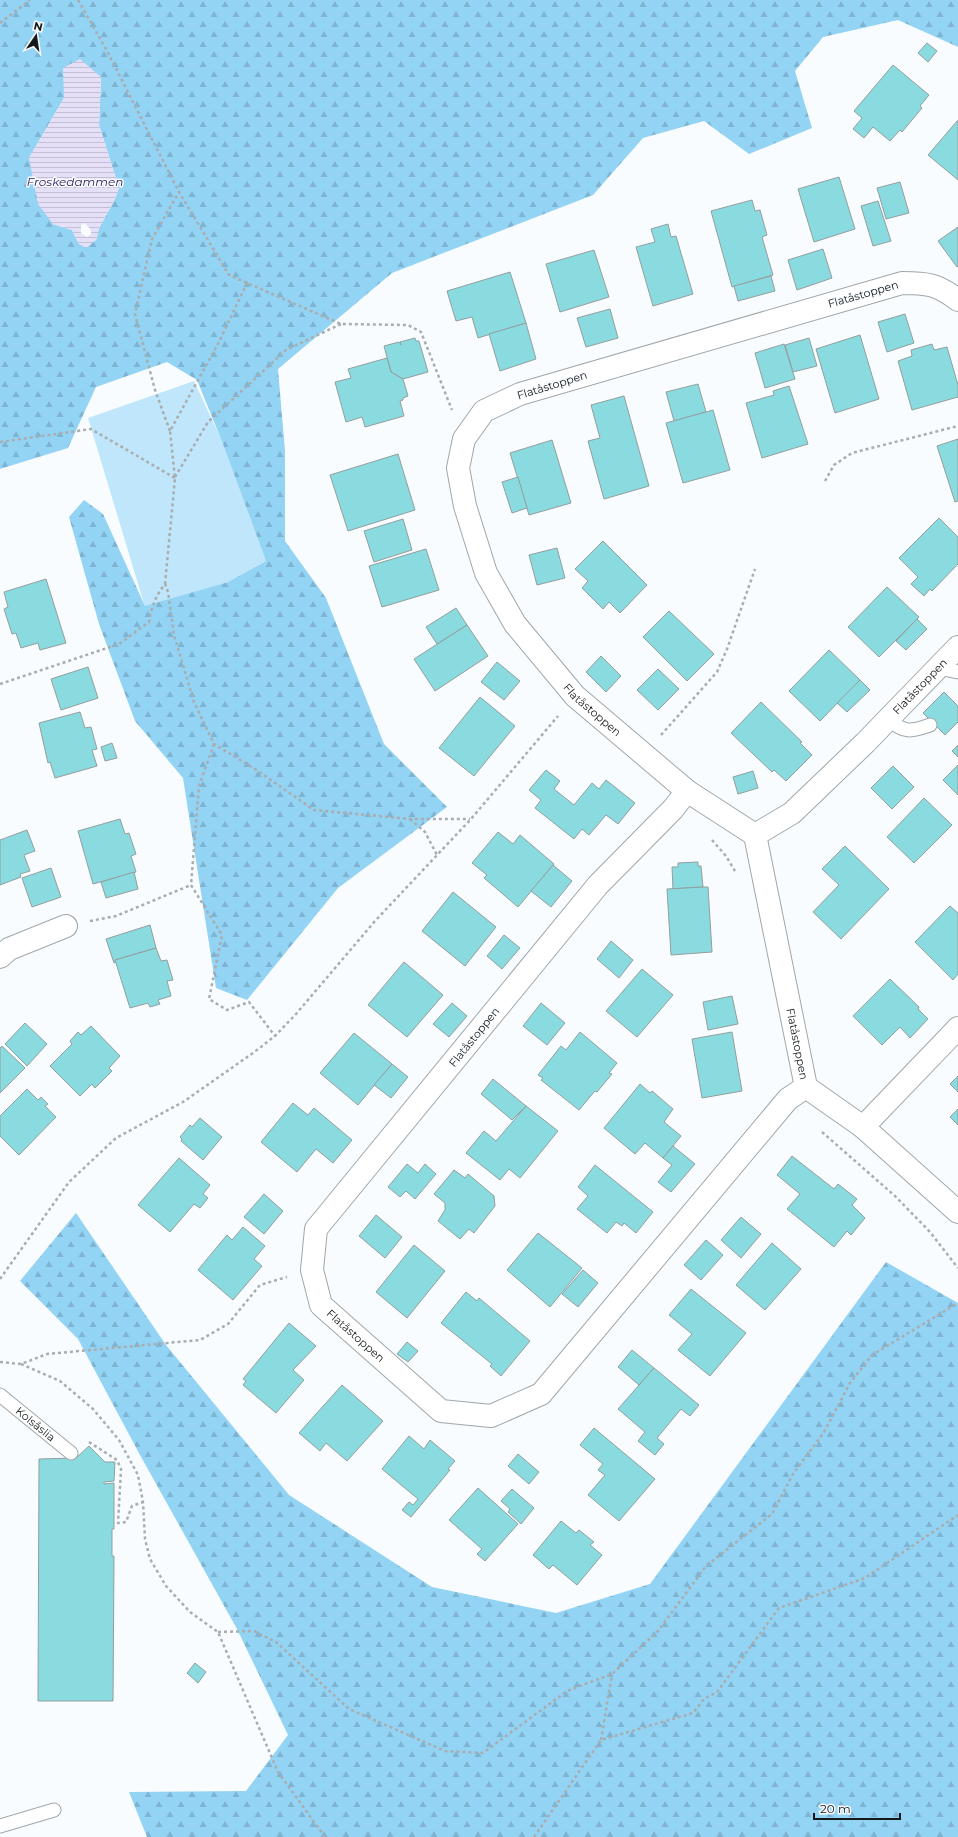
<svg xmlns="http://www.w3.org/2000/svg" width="958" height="1837" font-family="Montserrat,sans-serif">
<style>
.grass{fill:#bfe6fb}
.forest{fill:url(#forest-firs);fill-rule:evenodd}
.water{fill:url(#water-rules);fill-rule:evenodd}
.building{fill:#8adbe0;stroke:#939e9e}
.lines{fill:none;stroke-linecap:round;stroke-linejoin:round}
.lane-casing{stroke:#9fa7ac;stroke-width:15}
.street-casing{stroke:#9fa7ac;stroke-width:24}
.path{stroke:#aaadaf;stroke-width:2.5;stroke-dasharray:3 3;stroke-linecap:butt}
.lane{stroke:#fff;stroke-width:13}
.street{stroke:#fff;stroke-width:22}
.labels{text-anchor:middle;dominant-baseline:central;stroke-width:3;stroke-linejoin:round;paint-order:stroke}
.street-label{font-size:11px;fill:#15181a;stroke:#f8fcfe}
.water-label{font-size:12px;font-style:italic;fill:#311959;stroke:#f8fcfe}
</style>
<defs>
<pattern id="forest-firs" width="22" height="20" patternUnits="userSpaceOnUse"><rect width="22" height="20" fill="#93d3f4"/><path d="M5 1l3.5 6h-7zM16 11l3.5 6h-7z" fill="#7eb4d1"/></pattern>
<pattern id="water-rules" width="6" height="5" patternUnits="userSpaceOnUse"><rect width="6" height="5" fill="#e5e0f7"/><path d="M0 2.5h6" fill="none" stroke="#c4bfd3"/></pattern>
</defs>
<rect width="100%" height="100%" fill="#f8fcfe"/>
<path class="grass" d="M194 381 221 439 266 561 228 582 145 607 88 418Z"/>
<g class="forest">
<path d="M0 0H958V47L898 20 823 37 795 71 812 128 749 154 704 121 643 138 593 195 392 273 278 369 285 451V541L326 598 384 744 447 807 338 888 247 1000 216 988 183 778 135 721 99 624 69 517 84 500 103 514 145 606 228 582 266 561 221 439 197 380 167 362 96 387 68 448 0 469ZM101 77 99 125 119 188 114 201 99 228 96 240 79 244 72 230 53 224 29 158 64 98Z"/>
<path d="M76 1213 166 1345 289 1495 432 1587 556 1613 650 1584 886 1262 958 1303V1837H147L129 1792 246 1791 288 1735 237 1629 140 1455 78 1339 20 1281Z"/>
</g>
<path class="water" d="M80 59 101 77 99 125 119 188 114 201 99 228 96 240 86 248 79 244 72 230 53 224 38 204 29 158 64 98 63 68ZM85 223 91 230V234L87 237 81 233V225Z"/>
<g class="building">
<path d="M927 43 937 51 928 62 918 53Z"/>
<path d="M893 65 929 95 920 106 922 108 902 132 900 130 890 141 873 127 864 138 853 129 862 118 854 111Z"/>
<path d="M958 120V180L928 155Z"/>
<path d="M839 177 855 229 814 242 798 189Z"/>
<path d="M900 182 909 213 886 219 877 188Z"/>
<path d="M752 200 755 211 760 210 767 235 762 237 773 275 732 287 711 211Z"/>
<path d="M878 201 891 241 873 246 861 206Z"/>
<path d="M668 224 671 237 676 236 693 294 653 306 636 247 655 242 651 229Z"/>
<path d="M958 227V266L957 267 938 241Z"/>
<path d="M823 249 832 278 797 290 788 260Z"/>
<path d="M594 250 609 297 560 312 546 264Z"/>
<path d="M510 272 526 323 478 338 472 317 456 321 447 291Z"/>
<path d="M771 276 775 291 738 301 734 286Z"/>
<path d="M610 309 618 338 586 347 577 318Z"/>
<path d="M905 314 914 343 887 352 878 322Z"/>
<path d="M526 323 536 359 500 371 489 334Z"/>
<path d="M860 335 879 399 835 413 816 349Z"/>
<path d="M415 338 416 341H419L428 372 403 379 391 372 384 346 399 342 401 345 400 342Z"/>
<path d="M809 338 817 366 793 372 785 345Z"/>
<path d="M784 344 795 379 765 388 755 353Z"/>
<path d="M932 344 934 350 947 347 958 385V397L912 410 898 361 912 356 911 350Z"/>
<path d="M387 358 391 372 403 379 408 396 403 398V400L400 401 404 416 365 427 362 417 346 422 335 382 351 378 348 369Z"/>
<path d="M698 384 706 412 674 421 666 392Z"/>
<path d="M789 386 808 444 762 458 746 403 774 395 773 391Z"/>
<path d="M624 396 649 486 604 499 588 441 600 438 591 405Z"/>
<path d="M713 410 730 470 683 483 666 423Z"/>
<path d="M958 439V501L955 502 937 446Z"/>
<path d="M552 440 571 503 529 515 510 453Z"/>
<path d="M398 454 415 510 348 531 330 475Z"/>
<path d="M518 477 527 508 512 513 502 482Z"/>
<path d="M939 518 958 537V564L932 591 930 589 924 596 911 584 918 577 899 558Z"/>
<path d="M403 519 412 550 374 562 364 531Z"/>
<path d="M603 541 647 585 620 613 609 602 603 609 582 588 588 581 575 569Z"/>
<path d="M557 548 565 578 537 585 529 555Z"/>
<path d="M426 549 439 590 382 607 369 566Z"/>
<path d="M46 579 66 643 40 650 38 643 21 648 16 633 12 634 4 609 8 607 4 592Z"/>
<path d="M887 587 919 617 879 657 848 627Z"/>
<path d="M456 608 467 625 437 644 426 627Z"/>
<path d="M669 611 714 654 687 681 643 637Z"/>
<path d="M917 619 927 629 906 650 896 641Z"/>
<path d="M467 625 488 656 435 691 414 659Z"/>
<path d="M829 650 860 680 820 721 789 691Z"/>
<path d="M601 656 621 676 606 692 586 672Z"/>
<path d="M497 662 520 681 504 700 481 682Z"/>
<path d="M88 667 98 698 61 710 51 679Z"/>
<path d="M658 669 679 689 658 710 637 690Z"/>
<path d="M860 680 870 690 847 712 837 703Z"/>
<path d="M944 692 958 706V722L945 735 923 713Z"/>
<path d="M480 697 515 726 474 776 439 748Z"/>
<path d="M761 702 802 742 800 743 812 755 786 781 774 770 772 772 731 733Z"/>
<path d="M80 712 85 728 91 727 97 749 92 750 97 766 55 778 50 762 48 763 39 723Z"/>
<path d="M112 743 117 758 105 761 101 747Z"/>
<path d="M958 745V757L952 751Z"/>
<path d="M958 765V795L943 780Z"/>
<path d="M893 766 914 787 892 809 871 788Z"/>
<path d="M546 770 560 781 554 789 574 805 592 783 599 789 606 780 635 803 618 824 606 815 589 835 582 829 574 839 535 808 541 800 529 790Z"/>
<path d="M753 771 758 788 738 794 733 777Z"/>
<path d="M924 798 952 825 914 863 887 837Z"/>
<path d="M120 819 125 834 129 833 136 854 131 856 136 872 93 884 78 831Z"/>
<path d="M27 830 35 851 24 855 30 871 20 874 21 877 0 885V840Z"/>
<path d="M498 832 513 844 520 835 554 864 518 907 484 878 487 875 472 863Z"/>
<path d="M845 846 889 889 841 939 813 912 839 885 822 869Z"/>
<path d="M698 862V866H701L703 887 673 889 672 867H678V863Z"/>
<path d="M553 865 572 881 551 907 531 891Z"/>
<path d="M51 868 61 897 32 907 22 878Z"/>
<path d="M134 872 138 889 106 898 101 882Z"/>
<path d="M703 887H708L712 952 671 955 667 889Z"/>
<path d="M453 892 496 927 465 966 422 931Z"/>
<path d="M950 906 958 913V974L953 980 915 942Z"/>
<path d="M150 925 156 948 115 960 116 962 114 963 106 939Z"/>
<path d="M504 935 520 948 502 969 487 956Z"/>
<path d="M611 941 633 960 619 978 597 959Z"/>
<path d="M156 948 161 961 167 960 173 980 167 981 171 996 158 1000 160 1004 150 1007 148 1003 130 1008 115 960Z"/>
<path d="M404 962 443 995 407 1037 368 1005Z"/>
<path d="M642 969 673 995 637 1037 606 1011Z"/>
<path d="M890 979 919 1007 918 1009 928 1019 910 1038 900 1027 882 1045 853 1016Z"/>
<path d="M732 996 738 1024 708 1030 703 1002Z"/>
<path d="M452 1003 467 1016 449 1037 433 1024Z"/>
<path d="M541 1003 565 1023 547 1045 523 1026Z"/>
<path d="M25 1023 47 1044 27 1066 5 1044Z"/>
<path d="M91 1026 120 1056 109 1068 112 1071 95 1088 92 1084 80 1096 50 1066 72 1044 70 1041 78 1032 81 1035Z"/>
<path d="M580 1032 617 1063 609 1073 612 1074 597 1092 595 1091 579 1110 541 1080 543 1078 538 1075 561 1046 566 1050Z"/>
<path d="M732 1032 742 1091 702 1098 692 1039Z"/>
<path d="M354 1033 392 1064 358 1105 320 1073Z"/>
<path d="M2 1046 25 1068 0 1093V1048Z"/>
<path d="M392 1064 408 1077 391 1098 374 1085Z"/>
<path d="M958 1076V1092L950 1084Z"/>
<path d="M493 1079 526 1106 512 1120 481 1094Z"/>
<path d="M640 1084 650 1093 652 1091 673 1109 664 1122 681 1136 663 1158 645 1143 635 1154 604 1128Z"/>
<path d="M27 1089 38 1100 41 1097 48 1104 45 1106 56 1117 19 1155 0 1136V1116Z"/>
<path d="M293 1103 308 1115 314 1108 352 1140 333 1163 316 1149 297 1172 261 1142Z"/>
<path d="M526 1106 558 1131 520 1178 509 1169 500 1180 466 1153 484 1131 496 1141Z"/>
<path d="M958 1109V1125L950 1117Z"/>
<path d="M200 1118 222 1137 203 1160 181 1141 182 1139 180 1137 190 1125 192 1127Z"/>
<path d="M673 1146 695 1164 671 1192 658 1182 672 1165 663 1158Z"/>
<path d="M792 1156 834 1189 838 1184 857 1199 852 1205 865 1218 851 1235 847 1231 834 1247 787 1209 800 1194 777 1175Z"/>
<path d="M179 1158 210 1185 203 1194 208 1198 200 1208 194 1204 170 1232 138 1205Z"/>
<path d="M407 1164 418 1173 425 1164 436 1174 415 1199 406 1191 400 1197 388 1187Z"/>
<path d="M595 1165 653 1212 636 1233 624 1223 622 1226 616 1222 607 1233 577 1209 588 1196 578 1187Z"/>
<path d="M454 1170 465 1178 468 1174 494 1196 495 1206 474 1233 469 1229 460 1239 438 1221 445 1210V1203L434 1194Z"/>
<path d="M264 1194 283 1211 264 1234 244 1217Z"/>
<path d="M376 1215 402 1237 385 1258 359 1236Z"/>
<path d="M741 1217 761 1234 741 1258 721 1240Z"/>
<path d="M243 1227 265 1246 254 1259 262 1266 233 1300 198 1270 227 1235 232 1240Z"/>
<path d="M538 1233 582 1268 550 1307 507 1270Z"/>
<path d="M706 1240 723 1255 701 1280 684 1265Z"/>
<path d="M772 1243 801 1269 765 1310 736 1285Z"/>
<path d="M414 1245 445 1271 407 1318 376 1292Z"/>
<path d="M583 1270 598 1283 578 1307 562 1294Z"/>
<path d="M691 1289 746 1333 710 1376 678 1350 692 1334 669 1315Z"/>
<path d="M466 1292 477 1301 479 1298 530 1341 501 1376 490 1366 492 1364 441 1323Z"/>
<path d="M289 1323 316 1346 293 1370 304 1380 276 1413 243 1385 246 1381 243 1379Z"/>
<path d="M407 1342 418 1351 408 1362 397 1354Z"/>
<path d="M632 1350 654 1368 639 1385 618 1367Z"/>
<path d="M654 1368 699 1405 690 1416 681 1409 657 1438 664 1444 655 1455 638 1441 645 1432 618 1409Z"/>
<path d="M342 1385 383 1421 347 1461 326 1443 320 1451 299 1433Z"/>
<path d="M594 1428 655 1479 619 1521 588 1495 605 1475 598 1470 603 1464 580 1445Z"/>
<path d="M409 1436 424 1449 430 1440 455 1461 448 1469 450 1470 411 1517 402 1510 409 1502 413 1505 418 1499 382 1469Z"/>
<path d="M89 1446 105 1462H115L114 1481 104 1482V1484L114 1483V1529H112V1556H114L113 1701H38L39 1459 76 1458Z"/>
<path d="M518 1454 539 1472 529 1484 508 1466Z"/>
<path d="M478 1488 518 1524 485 1561 477 1554 482 1549 449 1520Z"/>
<path d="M512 1489 534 1508 521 1524 508 1512 510 1509 501 1501Z"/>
<path d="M561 1521 576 1533 579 1530 594 1542 590 1545 602 1555 577 1585 553 1565 549 1569 533 1555Z"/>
<path d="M195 1663 206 1672 198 1683 187 1673Z"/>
</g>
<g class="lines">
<defs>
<g id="lane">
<path d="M938 668 958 672"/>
<path d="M888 719C904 733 911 732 930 725"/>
<path id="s1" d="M0 1395 71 1453"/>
<path d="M0 1826 54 1810"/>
</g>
<g id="street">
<path id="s2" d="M958 300C937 284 927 283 902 283L520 394 484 411 464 439 458 468 465 506 486 573 515 624 575 696 687 791 755 835 806 1087 863 1127 958 1028"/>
<path id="s3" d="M687 791 673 809 598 885 316 1229 312 1270 321 1305 441 1411 491 1416 541 1394 788 1099 806 1087"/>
<path id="s4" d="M755 835 792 813 865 743 958 647"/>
<path d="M0 957 9 949 66 926"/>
<path d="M863 1127 958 1212"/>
</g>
</defs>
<use href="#lane" class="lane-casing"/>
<use href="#street" class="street-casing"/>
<g class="path">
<path d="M78 0 106 49 179 192 229 275 341 324 408 325 421 332 452 410"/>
<path d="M0 23 30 0"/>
<path d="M170 431 155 390 135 314 152 239 179 192"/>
<path d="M0 442 91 429 175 478"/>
<path d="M175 477 208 422 286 350 341 324"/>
<path d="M825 481 834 465 852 453 958 426"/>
<path d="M165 584 175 478 170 431 219 342 247 283"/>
<path d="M0 684 119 644 149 622C151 608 156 595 165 584L168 592 174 635 194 702 214 744 255 769 314 810 410 819H470"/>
<path d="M661 735 717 672 727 649 755 569"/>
<path d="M214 744 199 786 191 885 222 935 209 999 227 1010 249 1002 275 1036"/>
<path d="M410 819 425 832 437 855"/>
<path d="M712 840 726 856 735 871"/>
<path d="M90 921 116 916 191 885"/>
<path d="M822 1132 895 1196 930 1232 958 1268"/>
<path d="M0 1279 69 1182 116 1138 183 1102 253 1053 275 1036 296 1014 375 921 471 819 558 716"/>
<path d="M0 1362 21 1364 47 1354 200 1340 228 1324 260 1285 287 1277"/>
<path d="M21 1364 60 1381 93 1409 119 1440 138 1475 143 1502 145 1539 150 1559 166 1586 190 1612 218 1632 278 1772 325 1837"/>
<path d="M89 1442 117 1460 121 1469 118 1523 126 1522 132 1506 143 1502"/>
<path d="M218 1632 254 1631 276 1642 349 1709 445 1751 483 1753 567 1691 612 1674 658 1631 706 1566 772 1514 793 1474 824 1432 850 1383 872 1355 958 1303"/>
<path d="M601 1740 612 1674"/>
<path d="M534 1837 601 1740 693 1713 704 1699 717 1692 779 1608 865 1578 958 1515"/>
</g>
<use href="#lane" class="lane"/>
<use href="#street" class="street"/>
</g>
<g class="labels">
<g class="street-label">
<text transform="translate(863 294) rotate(-16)">Flatåstoppen</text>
<text transform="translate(552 385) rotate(-17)">Flatåstoppen</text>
<text stroke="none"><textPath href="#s4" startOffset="223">Flatåstoppen</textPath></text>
<text stroke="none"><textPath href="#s2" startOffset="845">Flatåstoppen</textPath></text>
<text transform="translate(474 1037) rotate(-51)">Flatåstoppen</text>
<text stroke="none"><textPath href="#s2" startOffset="1264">Flatåstoppen</textPath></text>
<text stroke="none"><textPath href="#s3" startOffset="698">Flatåstoppen</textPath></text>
<text stroke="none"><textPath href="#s1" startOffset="46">Kolsåslia</textPath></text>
</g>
<g class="water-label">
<text x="75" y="181">Froskedammen</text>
</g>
</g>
<g transform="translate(36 36) rotate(13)" stroke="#f8fcfe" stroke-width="3" paint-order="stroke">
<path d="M0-3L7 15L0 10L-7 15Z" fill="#15181a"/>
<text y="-6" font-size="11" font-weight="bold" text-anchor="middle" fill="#15181a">N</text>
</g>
<path d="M814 1813v6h86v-6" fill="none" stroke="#15181a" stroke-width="2"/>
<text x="820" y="1813" font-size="12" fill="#15181a" stroke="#f8fcfe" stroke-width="3" paint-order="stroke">20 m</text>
</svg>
